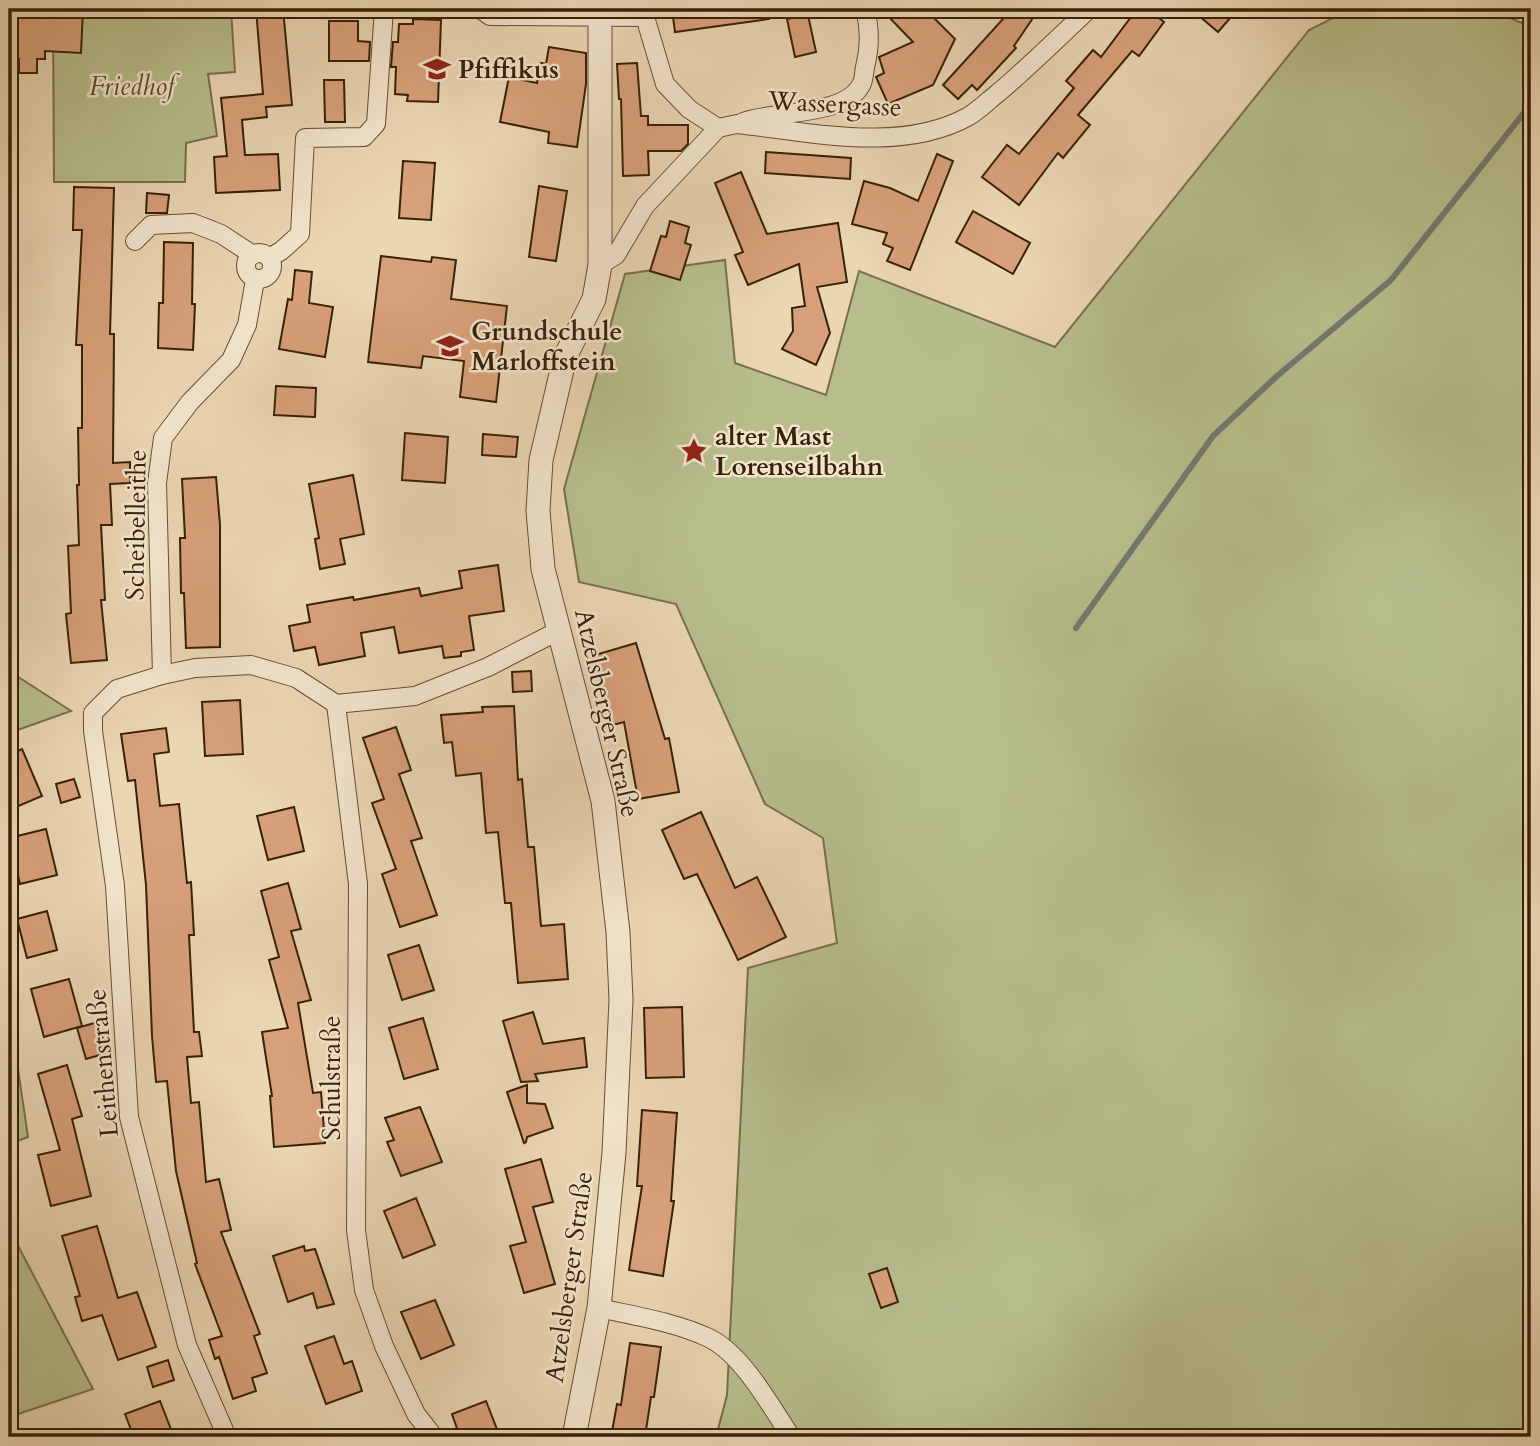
<svg xmlns="http://www.w3.org/2000/svg" width="1540" height="1446" font-family="Cardo,serif">
<style>
.green{fill:#b7be8c;stroke:#78704a;stroke-width:2}
.lines{fill:none;stroke-linecap:round;stroke-linejoin:round}
.stream{stroke:#737b6f;stroke-width:6}
.building{fill:#d8a07a;stroke:#382108;stroke-width:2}
.minor-casing{stroke:#654e32;stroke-width:20}
.tertiary-casing{stroke:#654e32;stroke-width:25}
.minor{stroke:#f2e4cd;stroke-width:18}
.tertiary{stroke:#f2e4cd;stroke-width:23}
.labels{text-anchor:middle;dominant-baseline:central;stroke-width:5;stroke-linejoin:round;paint-order:stroke}
.poi-label{font-size:26px;font-weight:bold;fill:#382108;stroke:#f2e4cd;text-anchor:start}
.park-label{font-size:26px;font-style:italic;fill:#584829;stroke:#f2e4cd}
.street-label{font-size:26px;fill:#382108;stroke:#f2e4cd}
</style>
<rect width="100%" height="100%" fill="#ebd6b2"/>
<filter id="stains"><feTurbulence type="fractalNoise" baseFrequency=".00286" numOctaves="4"/><feColorMatrix values="0 0 0 0 .2 0 0 0 0 .09 0 0 0 0 .02 0 0 0 .5 -.17"/></filter>
<radialGradient id="worn" r=".72"><stop offset=".6" stop-color="#630" stop-opacity="0"/><stop offset="1" stop-color="#630" stop-opacity=".3"/></radialGradient>
<g class="green">
<path d="M53 9H231L235 72 208 74 217 136 186 143 185 182H54Z"/>
<path d="M1351 9H1490L1531 27V1437H716L727 1395 748 968 837 943 823 838 765 804 676 604 579 582 564 489 625 274 725 260 735 363 826 395 859 271 1055 347 1309 30Z"/>
<path d="M9 671 71 711 9 733Z"/>
<path d="M9 1008 28 1137 9 1144Z"/>
<path d="M9 1219 15 1240 93 1389 9 1417Z"/>
</g>
<g class="lines">
<path class="stream" d="M1076 628 1213 436 1277 376 1391 280 1531 104"/>
</g>
<g class="building">
<path d="M58 9H83L81 53 45 51V59H37V73H19V59H12V15H58Z"/>
<path d="M256 9H283L292 105 266 107 267 117 242 120 245 155 278 154 280 190 216 193 214 157 227 156 221 98 263 94Z"/>
<path d="M672 9H769V19L675 32Z"/>
<path d="M881 9H925L955 39 933 85 888 104 876 77 884 73 879 57 913 42Z"/>
<path d="M1012 9H1039L1014 46 1016 48 977 90 972 85 958 99 943 85Z"/>
<path d="M1137 9H1147L1164 22 1139 56 1132 51 1078 115 1090 125 1063 158 1058 153 1019 205 982 177 1007 145 1019 154 1074 88 1066 81 1093 50 1101 57Z"/>
<path d="M1191 9H1238L1218 32Z"/>
<path d="M808 15 816 52 795 57 787 19Z"/>
<path d="M413 19 441 20 438 102 407 101 408 95 395 94 396 67H391L393 42H398L399 24H413Z"/>
<path d="M329 21H358V41L370 42 369 61H329Z"/>
<path d="M549 47 586 53V84L577 147 548 143 549 132 500 122 509 77 537 83 541 63 546 64Z"/>
<path d="M637 63 641 116H648V125H688V144L681 151H648L649 175 623 176 621 99H619L617 64Z"/>
<path d="M324 80H344L345 122H325Z"/>
<path d="M766 152 851 158 850 179 765 173Z"/>
<path d="M937 154 953 161 910 270 887 261 893 248 883 244 887 233 852 224 864 181 890 188 918 201Z"/>
<path d="M403 161 435 163 431 220 399 218Z"/>
<path d="M741 172 767 234 838 223 847 282 817 287 830 333 816 365 782 349 793 331 792 308 805 306 799 264 748 285 735 255 743 252 715 183Z"/>
<path d="M539 186 567 191 556 261 529 257Z"/>
<path d="M74 187 114 188 110 334H114L113 463 130 462V483L110 484 112 525H101L105 600H101L107 660 71 663 66 614 71 613 68 546 79 545 77 485H79L78 428H82V345H76L82 230H73Z"/>
<path d="M147 193 169 195 167 213H146Z"/>
<path d="M973 211 1030 243 1013 274 956 242Z"/>
<path d="M670 221 689 227 685 243 691 245 680 280 650 271 661 236 666 237Z"/>
<path d="M164 242 193 243 192 304H195L193 350 158 348 159 303H163Z"/>
<path d="M381 256 431 262 432 257 456 260 451 299 507 306 496 402 460 397 464 361 423 356 421 368 368 362Z"/>
<path d="M295 270 312 272 309 303 333 307 325 357 279 349 288 299 292 300Z"/>
<path d="M276 386 316 388 315 417 274 415Z"/>
<path d="M405 433 448 437 445 483 402 480Z"/>
<path d="M483 434 518 437 516 457 482 455Z"/>
<path d="M353 475 364 534 340 539 345 564 320 569 315 539 319 538 309 484Z"/>
<path d="M216 477 220 525V647L186 648 184 593H181L180 538H185L182 479Z"/>
<path d="M498 565 504 611 469 616 474 650 461 652V656L444 658 442 646 399 653 394 627 361 633 365 656 319 665 315 647 294 651 289 626 310 622 307 605 353 597 354 600 419 588 421 596 462 588 459 571Z"/>
<path d="M636 643 665 739 669 738 679 792 638 799 624 722 613 725 592 656Z"/>
<path d="M531 671 532 691 513 692 512 672Z"/>
<path d="M240 700 243 754 205 756 202 702Z"/>
<path d="M514 706 518 780 522 779 528 847H534L541 926 564 924 568 979 518 983 511 903H505L498 832 486 833 481 773 456 776 452 742 444 743 441 715 483 712 482 707Z"/>
<path d="M396 727 411 770 399 774 422 838 411 841 437 915 400 927 382 874 396 869 372 803 384 799 363 738Z"/>
<path d="M166 728 169 752 154 754 160 806 179 804 187 883 191 882 194 935H189L194 1032H199L202 1056 187 1057 191 1103 199 1102 206 1182 219 1179 231 1230 221 1232 260 1334 254 1336 267 1373 252 1378 256 1391 233 1399 219 1357 215 1359 209 1340 222 1336 195 1264 197 1263 176 1171 167 1081 156 1082 152 1036 146 885 135 780 128 781 121 734Z"/>
<path d="M22 749 42 796 9 810V755Z"/>
<path d="M74 779 80 797 61 803 56 784Z"/>
<path d="M294 807 304 851 268 860 257 816Z"/>
<path d="M701 812 735 888 757 877 786 937 738 960 697 874 684 879 662 830Z"/>
<path d="M46 829 57 875 20 884 9 838Z"/>
<path d="M288 883 301 929 291 931 311 1000 298 1003 313 1093 321 1092 325 1143 274 1147 270 1096H272L262 1032 288 1028 269 960 279 957 261 891Z"/>
<path d="M47 911 57 950 27 958 17 919Z"/>
<path d="M419 945 434 990 402 1000 388 955Z"/>
<path d="M69 979 82 1026 44 1037 31 989Z"/>
<path d="M682 1007 684 1077 646 1078 644 1008Z"/>
<path d="M533 1012 543 1044 584 1038 587 1067 535 1074 538 1081 521 1082 503 1021Z"/>
<path d="M423 1018 438 1069 404 1079 389 1028Z"/>
<path d="M98 1022 107 1053 86 1059 77 1028Z"/>
<path d="M67 1065 82 1116 72 1119 91 1196 51 1206 38 1155 60 1150 38 1074Z"/>
<path d="M527 1085V1103L545 1104 553 1128 527 1137 526 1142 524 1143 507 1092Z"/>
<path d="M420 1107 442 1162 401 1176 387 1142 394 1140 385 1118Z"/>
<path d="M642 1110 677 1113 671 1201H674L663 1276 629 1270 642 1186H637Z"/>
<path d="M541 1159 553 1202 533 1207 555 1284 524 1293 510 1246 526 1242 505 1169Z"/>
<path d="M416 1198 435 1245 403 1258 384 1211Z"/>
<path d="M97 1226 118 1298 137 1292 156 1347 118 1360 102 1315 82 1321 75 1297 80 1296 62 1236Z"/>
<path d="M304 1246 305 1251 315 1249 334 1304 317 1308 313 1293 288 1302 273 1256Z"/>
<path d="M887 1268 898 1302 881 1308 869 1274Z"/>
<path d="M435 1300 454 1345 421 1359 401 1312Z"/>
<path d="M334 1336 344 1364 352 1361 362 1391 326 1404 305 1346Z"/>
<path d="M630 1343 661 1347 654 1397H651L645 1437H611L617 1404 621 1405Z"/>
<path d="M168 1360 174 1380 153 1387 147 1367Z"/>
<path d="M160 1401 174 1437H134L125 1414Z"/>
<path d="M486 1401 500 1437H460L452 1414Z"/>
</g>
<g class="lines">
<defs>
<g id="minor">
<path d="M480 9 490 16 645 17 665 84 689 109 718 128 737 124C810 132 902 154 969 116 979 110 989 100 998 93 1030 66 1059 37 1089 9"/>
<path d="M743 122C775 110 847 117 862 83 864 79 864 72 865 67 870 48 870 28 865 9"/>
<path d="M135 241 151 225 193 223 221 234 253 255"/>
<circle cx="259" cy="266" r="13"/>
<path d="M269 258 281 251 300 234 305 138 364 137 376 124 384 9"/>
<path d="M600 265 616 255 645 206 718 128"/>
<path d="M162 675 157 483 163 438 190 402 231 360 247 325 255 280"/>
<path d="M336 704 358 884 356 1230 364 1290 384 1346 416 1414 434 1437"/>
<path d="M599 1308C635 1316 675 1322 709 1338 742 1354 771 1406 791 1437"/>
<path d="M227 1437 187 1345 129 1117 115 886 93 731V713L117 689 162 675 195 668 251 665 296 678 336 704 415 696 488 667 558 631"/>
</g>
<path id="tertiary" d="M574 1437 599 1308 614 1153 621 1000 618 932 603 801 543 569 538 511 541 460 565 357 594 299 600 265V9"/>
</defs>
<use href="#minor" class="minor-casing"/>
<use href="#tertiary" class="tertiary-casing"/>
<use href="#minor" class="minor"/>
<use href="#tertiary" class="tertiary"/>
</g>
<defs>
<symbol id="school-bare" viewBox="-9 -9 18 18"><path d="M0-5L7-2L0 1L-7-2ZM-4 1L0 2.5L4 1V4Q0 6-4 4Z" fill="#8f2418" stroke="#f2e4cd" stroke-width="2.5" paint-order="stroke"/></symbol>
<symbol id="sight-bare" viewBox="-9 -9 18 18"><path d="M0-6L1.8-2.2L6-1.7L2.9 1.2L3.7 5.4L0 3.3L-3.7 5.4L-2.9 1.2L-6-1.7L-1.8-2.2Z" fill="#8f2418" stroke="#f2e4cd" stroke-width="2.5" paint-order="stroke"/></symbol>
</defs>
<g fill-rule="evenodd">
<use href="#school-bare" x="418" y="50" width="38" height="38"/>
<use href="#school-bare" x="431" y="327" width="38" height="38"/>
<use href="#sight-bare" x="675" y="432" width="38" height="38"/>
</g>
<g class="labels">
<g class="poi-label">
<text x="458" y="69">Pfiffikus</text>
<text x="471" y="331">Grundschule<tspan x="471" dy="30">Marloffstein</tspan></text>
<text x="715" y="436">alter Mast<tspan x="715" dy="30">Lorenseilbahn</tspan></text>
</g>
<g class="park-label">
<text x="132" y="86">Friedhof</text>
</g>
<g class="street-label">
<text transform="translate(835 104) rotate(3)">Wassergasse</text>
<text transform="translate(136 525) rotate(-89)">Scheibelleithe</text>
<text transform="translate(607 713) rotate(77)">Atzelsberger Straße</text>
<text transform="translate(103 1063) rotate(-95)">Leithenstraße</text>
<text transform="translate(331 1078) rotate(-90)">Schulstraße</text>
<text transform="translate(569 1277) rotate(-82)">Atzelsberger Straße</text>
</g>
</g>
<rect width="1540" height="1446" fill="none" stroke="#ebd6b2" stroke-width="35"/>
<rect x="10" y="10" width="1519" height="1425" fill="none" stroke="#382108" stroke-width="3.5"/>
<rect x="18" y="18" width="1505" height="1411" fill="none" stroke="#382108" stroke-width="2"/>
<rect width="100%" height="100%" filter="url(#stains)"/>
<rect width="100%" height="100%" fill="url(#worn)"/>
</svg>
